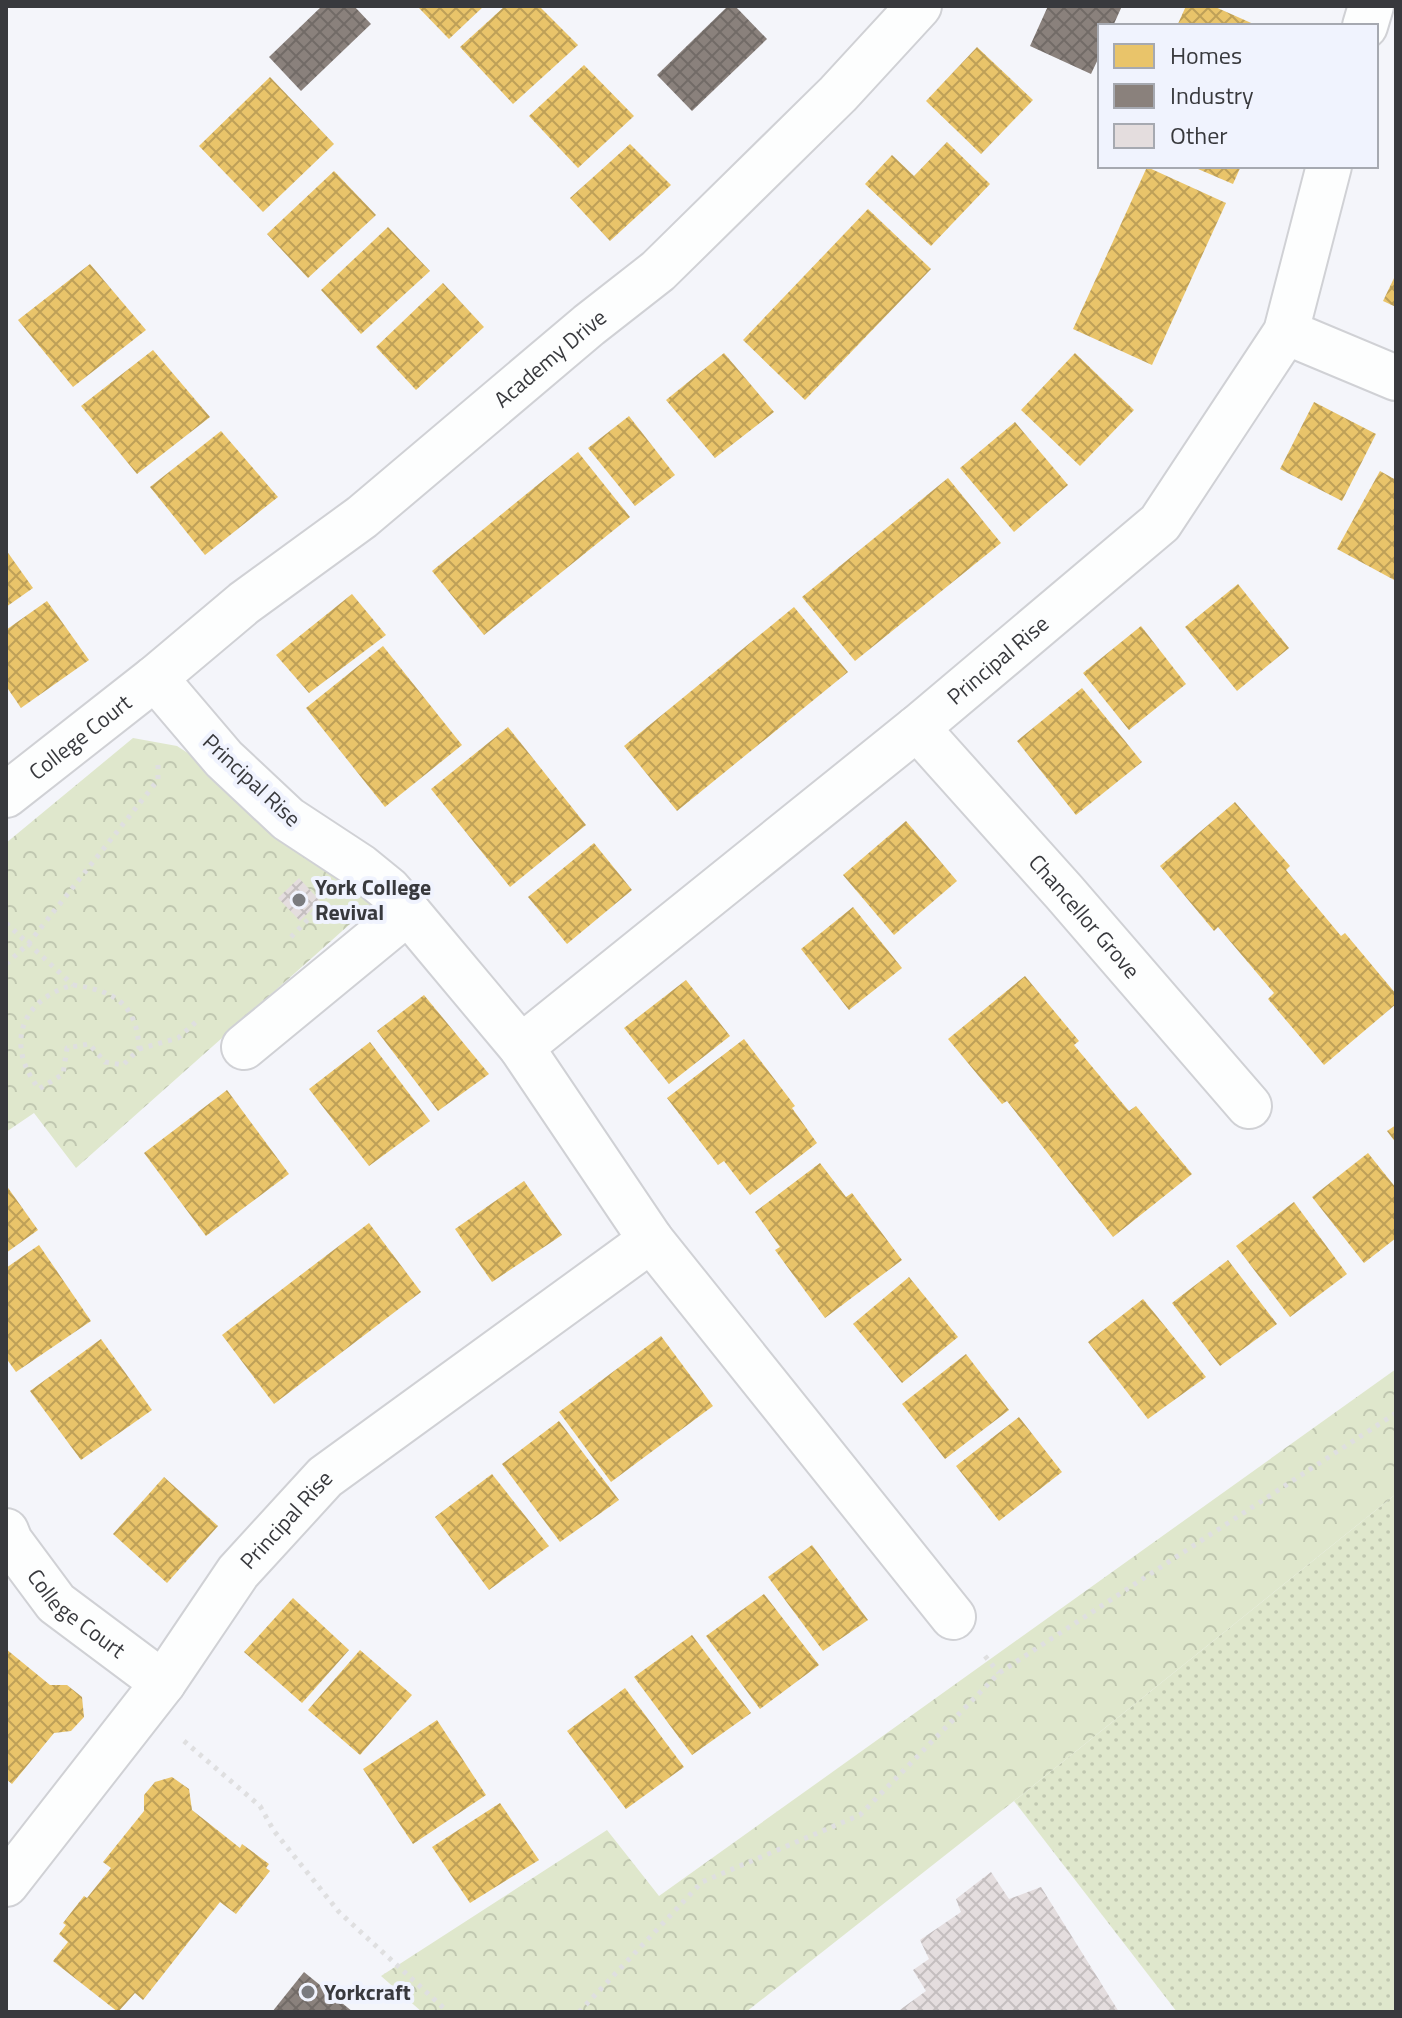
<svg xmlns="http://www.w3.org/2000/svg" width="1402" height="2018" font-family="'Titillium Web',sans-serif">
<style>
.grass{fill:url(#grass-dots)}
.park{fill:url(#park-crowns)}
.homes{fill:url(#homes-cross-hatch)}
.industry{fill:url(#industry-cross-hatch)}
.building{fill:url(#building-cross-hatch)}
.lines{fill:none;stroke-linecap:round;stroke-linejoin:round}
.minor-casing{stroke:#d0d1d5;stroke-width:48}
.path{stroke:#dfdfe0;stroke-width:5;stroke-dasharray:4 6;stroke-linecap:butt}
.minor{stroke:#fdfefe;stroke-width:44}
.poi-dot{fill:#7a7b7f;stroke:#f0f3fe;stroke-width:3}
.labels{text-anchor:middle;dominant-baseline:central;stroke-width:8;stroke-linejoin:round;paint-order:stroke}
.street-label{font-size:22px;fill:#38393d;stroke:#f0f3fe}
.poi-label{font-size:22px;font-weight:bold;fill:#38393d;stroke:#f0f3fe;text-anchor:start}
</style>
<defs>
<pattern id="grass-dots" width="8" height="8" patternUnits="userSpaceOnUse" patternTransform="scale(2)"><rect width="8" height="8" fill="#dfe7cc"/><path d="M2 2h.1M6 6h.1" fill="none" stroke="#c0c7b0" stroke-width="1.8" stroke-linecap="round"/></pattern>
<pattern id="park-crowns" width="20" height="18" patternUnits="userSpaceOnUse" patternTransform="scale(2)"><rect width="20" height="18" fill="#dfe7cc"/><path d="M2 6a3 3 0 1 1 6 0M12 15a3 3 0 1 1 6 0" fill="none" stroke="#c0c7b0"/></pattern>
<pattern id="homes-cross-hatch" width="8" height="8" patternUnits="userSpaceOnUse" patternTransform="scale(2)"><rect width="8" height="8" fill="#e9c46a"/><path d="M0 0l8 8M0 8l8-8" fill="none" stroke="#bea058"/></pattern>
<pattern id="industry-cross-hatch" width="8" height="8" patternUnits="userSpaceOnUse" patternTransform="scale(2)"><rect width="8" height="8" fill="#8a817c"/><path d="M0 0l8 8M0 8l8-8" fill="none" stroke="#726b67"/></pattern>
<pattern id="building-cross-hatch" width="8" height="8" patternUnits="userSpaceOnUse" patternTransform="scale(2)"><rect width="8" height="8" fill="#e4ddde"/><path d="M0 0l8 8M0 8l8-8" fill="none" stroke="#c4bebf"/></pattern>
</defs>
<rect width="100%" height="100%" fill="#f4f5fa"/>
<path class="grass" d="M1396 1494V2012H1177L1014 1801Z"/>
<g class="park">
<path d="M133 738 177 746 214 770 377 900 76 1168 34 1113 6 1132V843Z"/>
<path d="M1396 1369V1494L1014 1801 746 2012H422L381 1976 607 1830 659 1896Z"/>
</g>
<g class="homes">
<path d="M417 6H484L449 39Z"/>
<path d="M505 6H539L578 45 513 104 460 47Z"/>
<path d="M1186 6H1213L1258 26H1177Z"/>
<path d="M977 47 1033 100 981 154 926 101Z"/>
<path d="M584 65 634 116 578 168 529 116Z"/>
<path d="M270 77 334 144 263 212 199 146Z"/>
<path d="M947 142 990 184 931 246 865 184 892 155 914 176Z"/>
<path d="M630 144 671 185 610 241 570 198Z"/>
<path d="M1191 166H1241L1233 184Z"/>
<path d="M1147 167 1226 203 1152 365 1073 329Z"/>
<path d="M334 171 376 215 308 278 267 234Z"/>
<path d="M868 209 931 269 805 400 743 340Z"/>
<path d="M388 227 430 271 361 334 321 290Z"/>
<path d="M90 264 146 330 73 387 18 320Z"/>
<path d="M1396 274V307L1383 301Z"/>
<path d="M443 283 484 327 416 390 376 347Z"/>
<path d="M153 350 210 417 137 474 81 406Z"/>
<path d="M724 353 774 412 715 458 666 400Z"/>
<path d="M1075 353 1134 410 1080 466 1021 410Z"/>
<path d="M1314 402 1376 434 1342 501 1280 469Z"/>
<path d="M629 416 675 475 635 506 588 448Z"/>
<path d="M1015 422 1068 485 1014 532 960 468Z"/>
<path d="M221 431 278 497 205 555 150 487Z"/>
<path d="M578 452 630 517 484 635 432 571Z"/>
<path d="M1380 471 1396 480V581L1337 549Z"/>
<path d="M948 478 1001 543 855 661 802 597Z"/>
<path d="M6 550 33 588 6 607Z"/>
<path d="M1238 584 1289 648 1237 691 1185 627Z"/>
<path d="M352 594 386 635 309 693 276 655Z"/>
<path d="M47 601 89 660 21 708 6 686V630Z"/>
<path d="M794 607 848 672 677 811 624 746Z"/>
<path d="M1141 626 1186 684 1129 730 1083 673Z"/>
<path d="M383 646 462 745 385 807 306 708Z"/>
<path d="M1082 688 1142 762 1076 815 1017 741Z"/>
<path d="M508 727 586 825 510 887 431 789Z"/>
<path d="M1235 802 1290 866 1286 870 1341 936 1345 933 1396 994V1004L1324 1065 1268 999 1274 993 1218 927 1214 931 1160 866Z"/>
<path d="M906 821 957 881 894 935 843 875Z"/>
<path d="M594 843 632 890 567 944 528 897Z"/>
<path d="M853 907 902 968 849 1010 801 949Z"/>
<path d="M1025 976 1079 1041 1074 1045 1129 1111 1136 1106 1192 1174 1113 1237 1007 1101 1002 1104 948 1039Z"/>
<path d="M686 980 730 1036 669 1084 624 1028Z"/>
<path d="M424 995 489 1074 438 1111 377 1031Z"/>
<path d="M744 1039 795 1106 792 1108 817 1143 750 1195 724 1161 718 1165 667 1098Z"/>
<path d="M370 1042 430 1121 369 1166 309 1089Z"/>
<path d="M227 1090 289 1174 206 1236 144 1153Z"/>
<path d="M1396 1125V1143L1387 1131Z"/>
<path d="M1368 1153 1396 1188V1238L1364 1263 1312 1197Z"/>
<path d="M820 1163 846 1197 852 1193 902 1260 825 1318 775 1250 780 1247 755 1212Z"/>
<path d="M524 1181 562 1235 492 1282 455 1229Z"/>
<path d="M6 1185 38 1230 6 1253Z"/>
<path d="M1294 1202 1347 1274 1290 1317 1236 1246Z"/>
<path d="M369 1223 421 1292 274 1404 222 1335Z"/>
<path d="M39 1245 91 1321 16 1372 6 1358V1268Z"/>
<path d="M1228 1260 1277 1324 1220 1366 1172 1303Z"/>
<path d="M909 1277 958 1337 902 1383 853 1324Z"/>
<path d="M1143 1299 1206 1377 1148 1419 1088 1342Z"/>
<path d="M661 1336 713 1406 611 1482 559 1412Z"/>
<path d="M101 1339 152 1410 81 1460 30 1391Z"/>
<path d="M966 1354 1009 1410 945 1459 902 1404Z"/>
<path d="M1019 1417 1062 1472 999 1521 956 1466Z"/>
<path d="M559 1421 619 1500 560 1542 502 1464Z"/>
<path d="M492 1474 549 1546 489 1590 435 1517Z"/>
<path d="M164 1477 218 1526 167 1583 113 1534Z"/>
<path d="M812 1545 868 1620 823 1651 768 1577Z"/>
<path d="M764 1594 819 1665 760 1709 706 1636Z"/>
<path d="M293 1598 349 1650 302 1703 244 1652Z"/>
<path d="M692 1635 751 1713 692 1755 634 1677Z"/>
<path d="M6 1649 50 1685H67L82 1697 84 1717 71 1731 54 1733 12 1784 6 1779Z"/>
<path d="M360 1650 412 1695 360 1755 308 1710Z"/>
<path d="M625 1688 684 1767 626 1809 567 1731Z"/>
<path d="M437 1720 486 1795 413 1844 363 1769Z"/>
<path d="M172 1777 189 1789 192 1810 240 1848 242 1844 269 1864 266 1868 270 1871 236 1914 220 1902 143 2000 135 1993 118 2012 53 1961 68 1942 59 1934 66 1925 63 1923 84 1896 87 1898 111 1868 103 1862 144 1811V1795L155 1782Z"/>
<path d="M500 1803 539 1860 470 1903 432 1847Z"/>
</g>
<g class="industry">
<path d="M322 6H354L371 24 301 91 269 57Z"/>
<path d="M728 6H735L767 39 692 111 657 75Z"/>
<path d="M1048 6H1122L1113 26H1100V55L1091 74 1030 46Z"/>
<path d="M304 1972 353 2012H272Z"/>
</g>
<g class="building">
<path d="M299 878 320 901 300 921 278 898Z"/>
<path d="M991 1872 1009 1899 1041 1887 1119 2012H897L926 1991 913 1970 929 1959 920 1940 961 1912 956 1899Z"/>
</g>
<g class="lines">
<defs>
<g id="minor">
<path d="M1365 26 1371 6"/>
<path d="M1286 332 1396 378"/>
<path id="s1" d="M917 728 1064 892 1249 1106"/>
<path id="s2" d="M6 795 155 678 244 603 362 517 589 325 658 271 838 94 919 6"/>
<path d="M244 1047 408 912"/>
<path id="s3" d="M521 1047 917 728 1160 523 1286 332 1329 166"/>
<path d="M651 1240 953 1617"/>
<path id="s4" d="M6 1531 10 1541 56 1603 163 1683"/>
<path id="s5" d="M6 1884 163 1683 238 1572 325 1477 651 1240 521 1047 408 912 388 889 361 867 288 819 224 759 155 678"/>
</g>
</defs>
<use href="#minor" class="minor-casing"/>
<g class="path">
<path d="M6 923 73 985"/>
<path d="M291 937 323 904"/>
<path d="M6 964 28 944 158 780V763"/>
<path d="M73 985C115 991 137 1004 139 1049L123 1065 105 1062 89 1044 67 1048 63 1074 39 1089C5 1045 20 1000 73 985Z"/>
<path d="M139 1049 178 1038 197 1021"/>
<path d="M985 1656 999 1673"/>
<path d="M184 1741 260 1806 274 1831 339 1912 448 2012"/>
<path d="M579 2012 702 1882 860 1815 999 1673 1396 1413"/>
</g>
<use href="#minor" class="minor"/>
</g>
<g class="poi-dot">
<circle cx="299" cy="900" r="8"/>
<circle cx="308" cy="1992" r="8"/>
</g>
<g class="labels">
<g class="street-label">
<text stroke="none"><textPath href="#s2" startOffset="698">Academy Drive</textPath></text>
<text stroke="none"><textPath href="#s3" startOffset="614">Principal Rise</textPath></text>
<text stroke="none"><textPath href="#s2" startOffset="94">College Court</textPath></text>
<text transform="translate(252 780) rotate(43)">Principal Rise</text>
<text stroke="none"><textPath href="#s1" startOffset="252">Chancellor Grove</textPath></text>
<text stroke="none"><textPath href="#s5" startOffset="460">Principal Rise</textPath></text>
<text stroke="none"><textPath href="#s4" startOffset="110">College Court</textPath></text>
</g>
<g class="poi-label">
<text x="315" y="887">York College<tspan x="315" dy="25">Revival</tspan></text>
<text x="324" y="1992">Yorkcraft</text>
</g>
</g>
<rect width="1402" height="2018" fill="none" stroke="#38393d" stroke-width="16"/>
<rect x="1098" y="24" width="280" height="144" fill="#f0f3fe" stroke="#a6a9b1" stroke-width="2"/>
<rect x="1114" y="44" width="40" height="24" fill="#e9c46a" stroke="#a6a9b1" stroke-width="2"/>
<text x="1170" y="64" font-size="24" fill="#38393d">Homes</text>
<rect x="1114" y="84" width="40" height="24" fill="#8a817c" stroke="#a6a9b1" stroke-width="2"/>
<text x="1170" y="104" font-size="24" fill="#38393d">Industry</text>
<rect x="1114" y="124" width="40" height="24" fill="#e4ddde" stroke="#a6a9b1" stroke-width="2"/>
<text x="1170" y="144" font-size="24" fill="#38393d">Other</text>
</svg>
